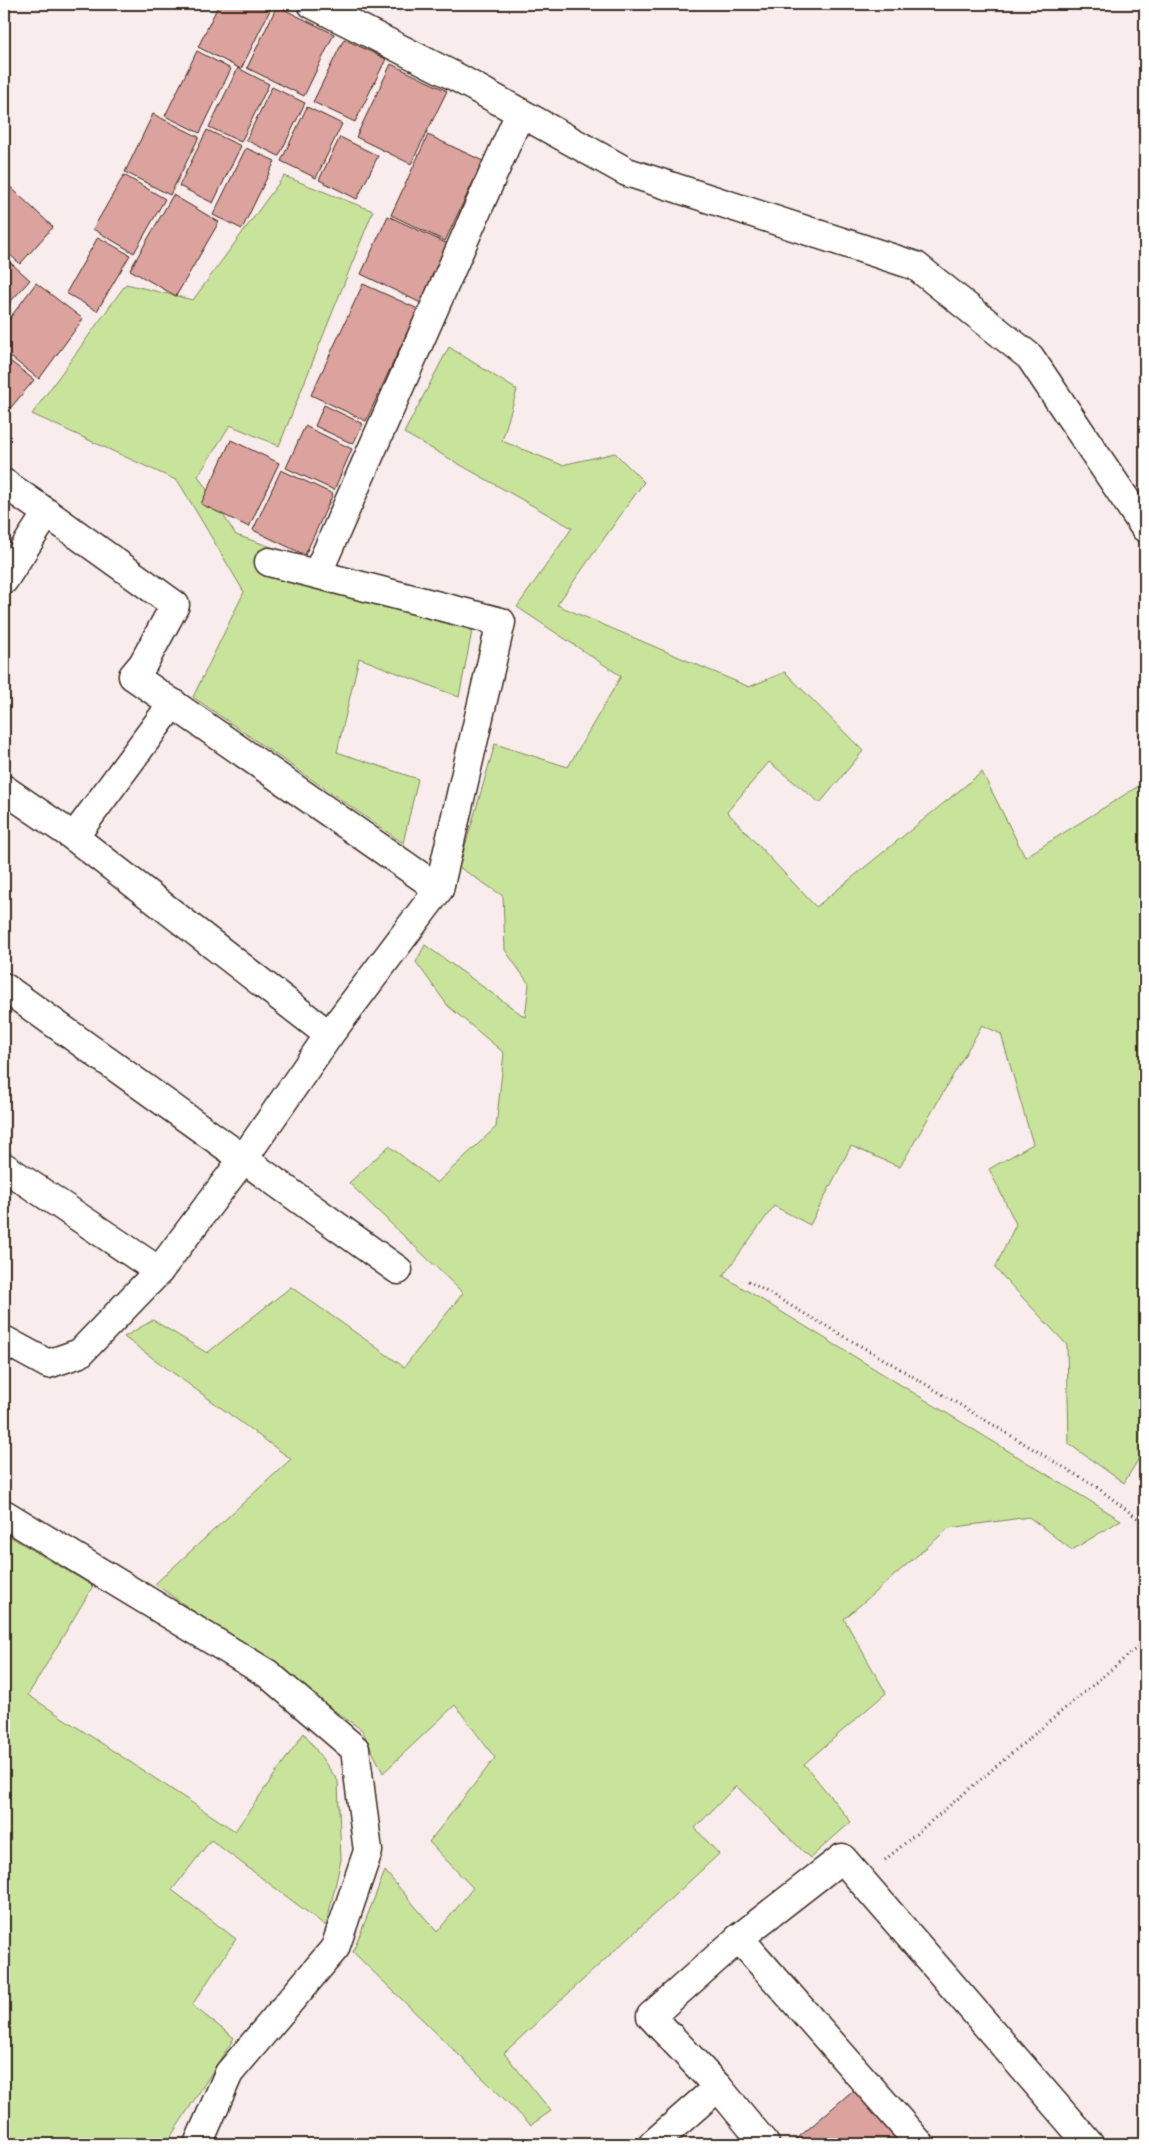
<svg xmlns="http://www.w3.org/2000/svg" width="1149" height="2148" font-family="'Shantell Sans',sans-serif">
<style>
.green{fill:#c8e49b;stroke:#82875c}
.building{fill:#dca29e;stroke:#3b2a1e}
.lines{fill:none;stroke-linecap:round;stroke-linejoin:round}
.minor-casing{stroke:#3b2a1e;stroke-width:31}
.path{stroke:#3b2a1e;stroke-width:3;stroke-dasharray:1 4;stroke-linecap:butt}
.minor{stroke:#fff;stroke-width:28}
</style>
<rect width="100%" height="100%" fill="#f8ecec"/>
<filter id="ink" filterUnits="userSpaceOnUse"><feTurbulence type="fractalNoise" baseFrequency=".02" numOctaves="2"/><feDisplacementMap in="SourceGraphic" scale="10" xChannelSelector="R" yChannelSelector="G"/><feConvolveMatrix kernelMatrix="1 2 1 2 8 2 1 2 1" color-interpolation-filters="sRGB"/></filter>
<g filter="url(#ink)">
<g class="green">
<path d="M284 176 373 211 279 446 230 425 198 476 236 535 475 616 459 697 359 658 337 752 418 779 403 843 193 697 244 592 178 481 32 414 126 284 193 300Z"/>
<path d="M449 347 517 390 502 441 562 465 615 453 644 482 557 605 749 687 785 672 863 751 820 803 769 762 727 812 816 907 982 772 1025 857 1145 782V1448L1124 1483 1069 1444 1067 1345 995 1268 1016 1224 989 1169 1033 1144 1001 1034 982 1025 900 1167 851 1146 810 1225 774 1206 723 1276 1121 1520 1072 1550 1029 1517 949 1528 844 1619 886 1693 804 1764 851 1822 810 1858 736 1786 695 1828 719 1854 504 2053 551 2111 531 2125 353 1952 385 1871 437 1932 473 1888 429 1842 495 1758 455 1705 383 1773 362 1730 155 1584 291 1459 124 1337 153 1320 207 1353 291 1287 404 1367 463 1293 349 1183 389 1146 437 1183 496 1127 504 1053 448 1006 416 962 425 945 525 1017 529 984 505 950 503 896 459 867 495 744 568 767 621 676 517 607 572 528 404 433Z"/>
<path d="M4 1533 93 1586 28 1695 235 1831 304 1733 338 1781 341 1860 326 1926 211 1840 172 1890 236 1939 192 2005 234 2038 166 2144H18L4 2134Z"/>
</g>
<g class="building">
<path d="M219 4H268L272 6 241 69 198 47Z"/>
<path d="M277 6 334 34 304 96 247 68Z"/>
<path d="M344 39 386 59 355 122 313 102Z"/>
<path d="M197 51 231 69 200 133 165 116Z"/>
<path d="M391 64 447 91 411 164 356 137Z"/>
<path d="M238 68 269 84 241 142 209 127Z"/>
<path d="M272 87 305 103 279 156 246 140Z"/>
<path d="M307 107 342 124 316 178 281 161Z"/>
<path d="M153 114 199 137 170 195 125 172Z"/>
<path d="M207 130 241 146 213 203 179 186Z"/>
<path d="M428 135 483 161 445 241 391 215Z"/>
<path d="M340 137 378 156 357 199 319 180Z"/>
<path d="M246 148 275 161 242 229 213 215Z"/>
<path d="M124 175 165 199 134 253 93 229Z"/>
<path d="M4 181 53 227 20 264 4 249Z"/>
<path d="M173 195 219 222 176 296 130 270Z"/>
<path d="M388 216 450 245 423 304 361 274Z"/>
<path d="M98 237 130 255 97 311 66 293Z"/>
<path d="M4 257 30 280 4 309Z"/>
<path d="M36 283 83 319 39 379 4 352V326Z"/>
<path d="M363 284 418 309 366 421 311 395Z"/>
<path d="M4 356 34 380 8 411 4 408Z"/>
<path d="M324 405 363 424 353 444 315 426Z"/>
<path d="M305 426 352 449 334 490 286 468Z"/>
<path d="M231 440 279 463 249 527 201 504Z"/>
<path d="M281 470 333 494 305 555 253 530Z"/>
<path d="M858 2086 907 2144H791Z"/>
</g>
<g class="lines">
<defs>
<g id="minor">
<path d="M312 4 458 78 627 172 916 266 1030 357 1145 528"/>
<path d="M4 483 47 513 4 580"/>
<path d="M47 513 175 605 143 664 133 676 439 889"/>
<path d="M322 563 520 113"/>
<path d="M4 789 74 837 329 1035"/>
<path d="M74 837 173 703"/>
<path d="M4 987 398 1270"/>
<path d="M4 1167 159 1271"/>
<path d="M4 1340 48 1364 80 1353 159 1271 244 1158 329 1035 439 889 501 622 269 562"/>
<path d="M4 1514 268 1674 355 1749 368 1851 335 1948 229 2073 198 2144"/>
<path d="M739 1938 920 2144"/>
<path d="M653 2144 718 2087"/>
<path d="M765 2144 718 2087 651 2016 739 1938 842 1858 1089 2144"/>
</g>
</defs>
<use href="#minor" class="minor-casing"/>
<g class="path">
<path d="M748 1281 892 1364 1098 1488 1145 1524"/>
<path d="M885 1860 1145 1641"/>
</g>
<use href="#minor" class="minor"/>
</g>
</g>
<rect width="1149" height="2148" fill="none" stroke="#fff" stroke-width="20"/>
<rect x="10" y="10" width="1129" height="2128" fill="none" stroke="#3b2a1e" stroke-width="2" filter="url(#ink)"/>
</svg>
